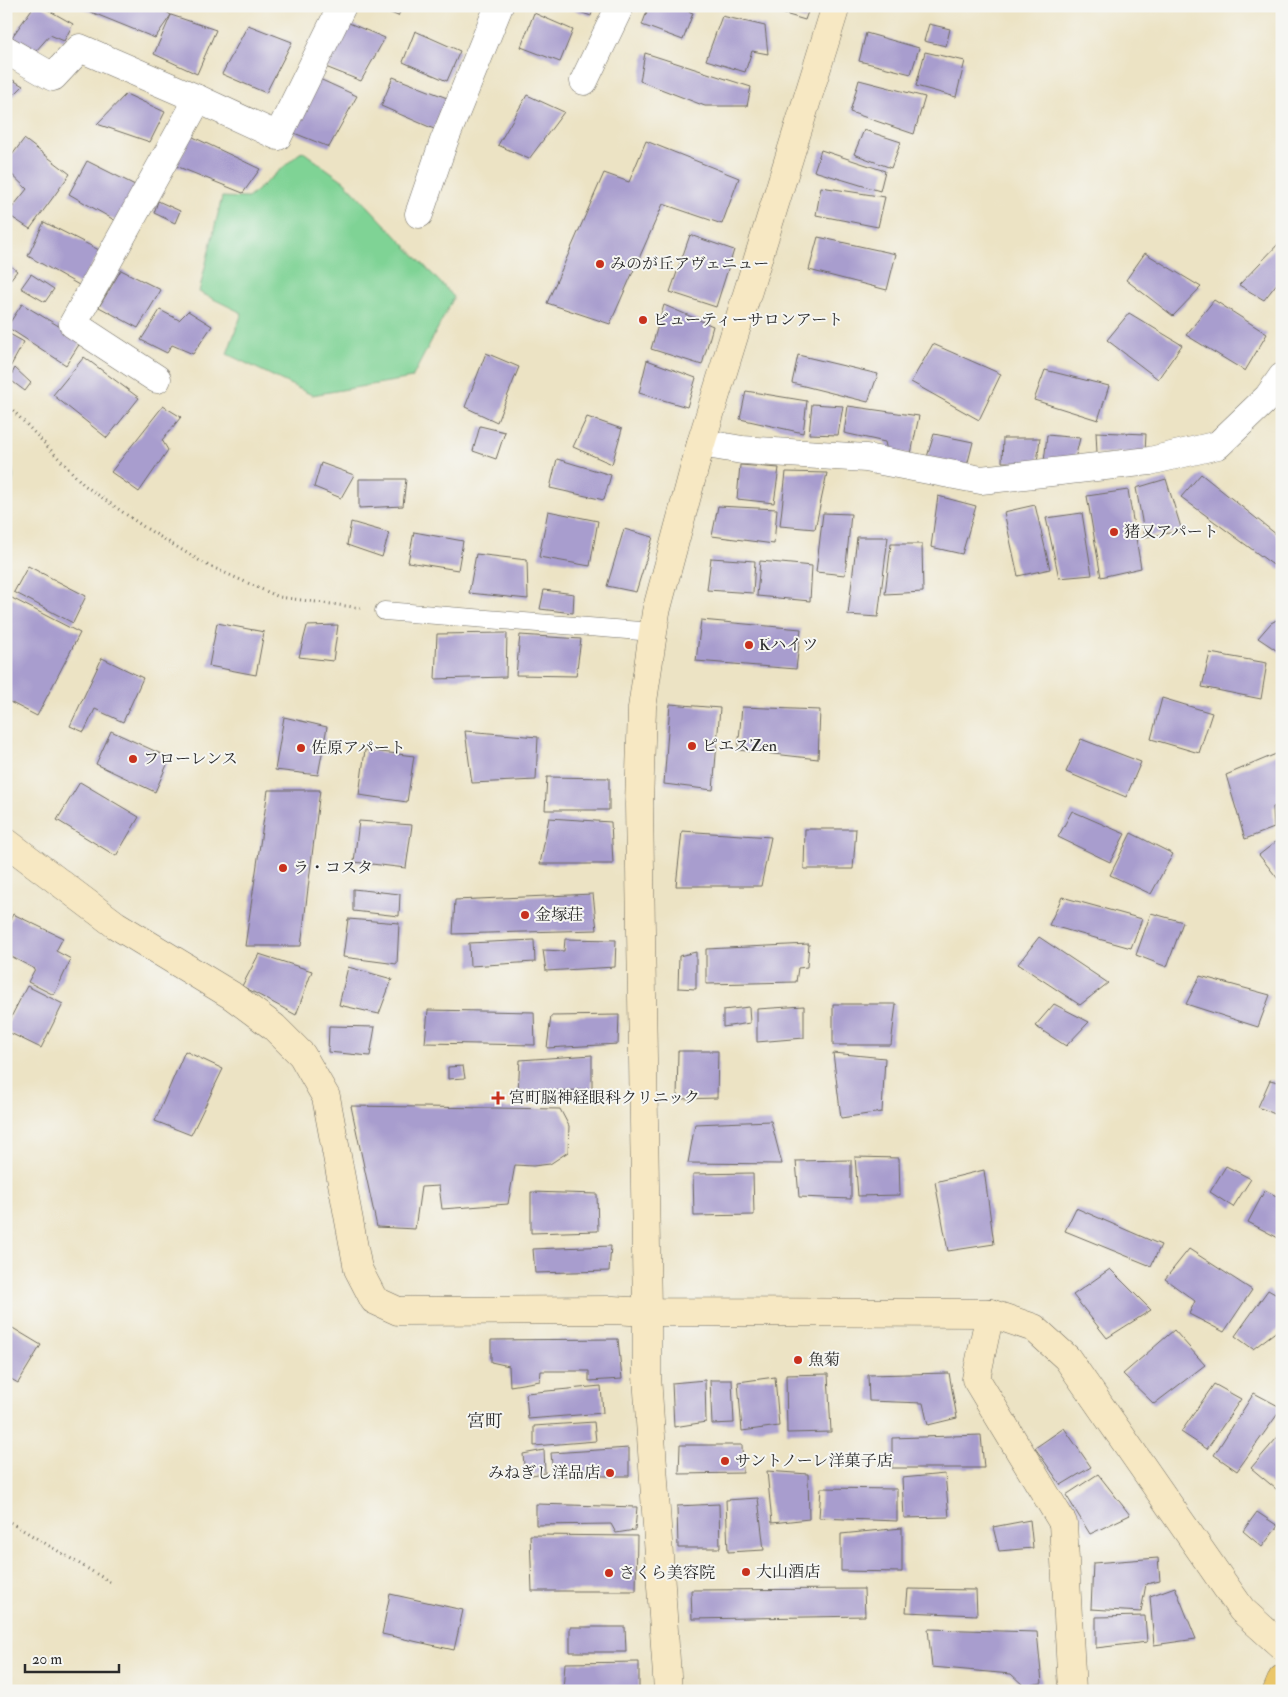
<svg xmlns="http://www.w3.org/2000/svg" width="1288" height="1697" font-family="'IM FELL Double Pica','Noto Serif JP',serif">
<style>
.green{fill:#7fd395;stroke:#557f60}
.forest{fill:#67b57e;stroke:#497054}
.building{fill:#a89dce}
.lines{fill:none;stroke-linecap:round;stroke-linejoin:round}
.lane-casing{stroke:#6f6b61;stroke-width:19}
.street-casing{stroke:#6f6b61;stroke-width:29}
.secondary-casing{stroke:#6f6b61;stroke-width:29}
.highway-casing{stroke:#6f6b61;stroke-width:29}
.path{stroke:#6f6b61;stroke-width:3;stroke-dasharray:1 4;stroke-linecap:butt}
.lane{stroke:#fff;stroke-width:18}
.street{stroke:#fff;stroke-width:28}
.secondary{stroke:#f7e8c3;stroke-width:28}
.highway{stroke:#eac669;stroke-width:28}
.poi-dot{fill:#c8321e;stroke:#f6f6f2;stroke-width:2}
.labels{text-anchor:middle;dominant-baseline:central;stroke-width:4;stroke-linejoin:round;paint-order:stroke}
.poi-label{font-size:16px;fill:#2b2b2b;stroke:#f6f6f2;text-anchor:start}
.neighbourhood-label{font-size:18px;fill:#2b2b2b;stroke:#f6f6f2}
</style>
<rect width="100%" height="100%" fill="#f6f6f2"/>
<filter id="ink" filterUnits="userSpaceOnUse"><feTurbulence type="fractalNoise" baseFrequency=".02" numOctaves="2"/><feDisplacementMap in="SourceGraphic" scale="10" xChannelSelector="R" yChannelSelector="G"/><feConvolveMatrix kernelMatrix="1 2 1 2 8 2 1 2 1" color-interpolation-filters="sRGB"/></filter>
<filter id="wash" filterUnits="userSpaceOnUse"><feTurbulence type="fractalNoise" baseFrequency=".0096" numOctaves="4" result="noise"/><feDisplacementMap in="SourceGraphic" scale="20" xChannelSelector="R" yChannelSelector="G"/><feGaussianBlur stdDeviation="1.12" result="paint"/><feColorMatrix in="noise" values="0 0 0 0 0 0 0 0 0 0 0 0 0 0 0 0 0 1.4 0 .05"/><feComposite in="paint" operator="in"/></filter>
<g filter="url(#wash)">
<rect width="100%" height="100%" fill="#ece3c4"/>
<path class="green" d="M302 151 345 182 454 297 412 378 312 395 227 354 242 313 199 292 222 197 248 198Z"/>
<path class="forest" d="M6 458C17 471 13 486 6 500Z"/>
<g id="blocks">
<g class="building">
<path d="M34 6H41L73 24 64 41 50 35 36 51 12 37Z"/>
<path d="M76 6H157L171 15 155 38Z"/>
<path d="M374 6H403L398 16Z"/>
<path d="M563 6H594L591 16Z"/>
<path d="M649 6H675L693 13 683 40 642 25Z"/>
<path d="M758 6H810L805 20Z"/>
<path d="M534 13 573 30 560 62 521 47Z"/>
<path d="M171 15 216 30 197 74 154 54Z"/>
<path d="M722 16 765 26 768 54 752 51 745 72 706 60Z"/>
<path d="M344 21 385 38 361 81 323 66Z"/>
<path d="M929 24 950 29 946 46 924 41Z"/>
<path d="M248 25 292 42 266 93 222 74Z"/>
<path d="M415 31 460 51 447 81 403 62Z"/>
<path d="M866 33 919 48 911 74 859 61Z"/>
<path d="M925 52 965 61 956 97 916 86Z"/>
<path d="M645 53 751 87 747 106H705L640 81Z"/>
<path d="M6 76 23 86 6 103Z"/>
<path d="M313 76 357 96 329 147 289 131Z"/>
<path d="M393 77 447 98 434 129 381 106Z"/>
<path d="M859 80 925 97 914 134 850 112Z"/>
<path d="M126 94 165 112 150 142 97 124Z"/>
<path d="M527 95 564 112 529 159 498 145Z"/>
<path d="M864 130 901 142 891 168 854 154Z"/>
<path d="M191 136 260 169 243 193 176 166Z"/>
<path d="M24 139 70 174 30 229 7 214 27 189 6 169V163Z"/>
<path d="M646 141 739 178 722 224 663 204 610 324 547 303 604 173 629 182Z"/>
<path d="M821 150 885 171 880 191 814 171Z"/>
<path d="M87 161 137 186 116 221 69 194Z"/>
<path d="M821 187 885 197 878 227 816 215Z"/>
<path d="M158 201 180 211 175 223 154 213Z"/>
<path d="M44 222 101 251 79 285 28 256Z"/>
<path d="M690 235 734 250 716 307 670 292Z"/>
<path d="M818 237 896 254 887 290 809 270Z"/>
<path d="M1282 240V277L1264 300 1239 285Z"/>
<path d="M1145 253 1201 287 1173 316 1126 280Z"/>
<path d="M6 262 17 271 6 285Z"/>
<path d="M121 270 161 290 138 328 99 307Z"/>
<path d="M31 274 54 289 45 302 21 288Z"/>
<path d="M1214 300 1267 334 1245 371 1186 335Z"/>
<path d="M22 304 82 340 66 365 7 327Z"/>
<path d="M664 305 713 326 702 365 651 349Z"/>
<path d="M160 310 179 320 188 311 212 326 193 354 172 345 167 353 141 340Z"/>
<path d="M1129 313 1182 345 1158 379 1107 340Z"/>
<path d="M6 332 24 342 8 371 6 369Z"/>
<path d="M933 344 1001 374 979 420 911 382Z"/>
<path d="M486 353 519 367 497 422 465 407Z"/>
<path d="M798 355 878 374 868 402 792 383Z"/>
<path d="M84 357 139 398 107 438 53 395Z"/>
<path d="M647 360 696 378 687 407 639 393Z"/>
<path d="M15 368 31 383 25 391 9 379Z"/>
<path d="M1045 370 1109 386 1098 420 1034 400Z"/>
<path d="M746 391 807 401 803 433 740 419Z"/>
<path d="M812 404 843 406 838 435 809 434Z"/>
<path d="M163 406 181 417 162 440 168 450 139 492 111 472Z"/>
<path d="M848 406 919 416 911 454 887 451 885 442 844 433Z"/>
<path d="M587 417 622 429 612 464 573 447Z"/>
<path d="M480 426 505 432 496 459 473 451Z"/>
<path d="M1096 432 1146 434 1145 453H1097Z"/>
<path d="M934 434 973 442 967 466 927 457Z"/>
<path d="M1047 435 1080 438 1074 463 1044 462Z"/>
<path d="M1003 438H1040L1037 463 1002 462Z"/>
<path d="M557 459 611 475 604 500 550 488Z"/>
<path d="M321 463 354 475 341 498 314 487Z"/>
<path d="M740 465 779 468 774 503 737 499Z"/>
<path d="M786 472 827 473 815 529 780 526Z"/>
<path d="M1201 474 1282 539V568L1280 570 1181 497Z"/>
<path d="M359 479H406L403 506 359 508Z"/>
<path d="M1166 479 1182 531 1145 537 1136 488Z"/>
<path d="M1128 490 1141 568 1101 577 1087 496Z"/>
<path d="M938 496 976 506 962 554 931 547Z"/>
<path d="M1035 505 1050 569 1018 576 1004 512Z"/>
<path d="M718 506 777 509 774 544 712 536Z"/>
<path d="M548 511 598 521 590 566 539 557Z"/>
<path d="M823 513 851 514 845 575 816 572Z"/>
<path d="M1082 513 1092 575 1059 578 1046 518Z"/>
<path d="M351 522 389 533 382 557 347 545Z"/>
<path d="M624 529 653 537 636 592 607 586Z"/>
<path d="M414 532 463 541 458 570 408 562Z"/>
<path d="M857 537H888L878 617 848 615Z"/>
<path d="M891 544H922L923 592 885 594Z"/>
<path d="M476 554 527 560 528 599 469 593Z"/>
<path d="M711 558 755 561 753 593 707 590Z"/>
<path d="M760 561 812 566 810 601 757 596Z"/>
<path d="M28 566 86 596 73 623 14 592Z"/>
<path d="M544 590 574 594 573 613 540 609Z"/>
<path d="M6 595 80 633 37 716 6 700Z"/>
<path d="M1282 617V650L1279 652 1258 638 1271 623Z"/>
<path d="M701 620 801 629 796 669 696 661Z"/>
<path d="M217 623 264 632 256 675 209 666Z"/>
<path d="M338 625 333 661 299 657 307 626Z"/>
<path d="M507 633 506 677 435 679 437 634Z"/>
<path d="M520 635 581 639 576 676 516 675Z"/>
<path d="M1210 653 1267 663 1261 699 1202 687Z"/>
<path d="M102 658 143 678 123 722 95 709 84 732 70 726Z"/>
<path d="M1162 698 1212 713 1199 753 1151 739Z"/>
<path d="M670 704 720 708 713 790 664 784Z"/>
<path d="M742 707 820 710 818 759 738 750Z"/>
<path d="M284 717 327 727 318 775 275 770Z"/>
<path d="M111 731 170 758 155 792 96 764Z"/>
<path d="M465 731 538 737 536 780 472 783Z"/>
<path d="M1081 739 1141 762 1126 797 1066 772Z"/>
<path d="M365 750 414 756 407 802 359 795Z"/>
<path d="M1276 754 1282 773V805L1273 807 1274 828 1245 839 1226 775Z"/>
<path d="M547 777 609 778V810H545Z"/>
<path d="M80 782 139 817 116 856 57 820Z"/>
<path d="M268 790H320L301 946H245Z"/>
<path d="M1072 811 1125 834 1110 862 1058 837Z"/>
<path d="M549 818 611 822 613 864H540Z"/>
<path d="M359 821 412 825 406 868 354 862Z"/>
<path d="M805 829H856L853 869H804Z"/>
<path d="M682 831 771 837 761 886H676Z"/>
<path d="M1131 833 1173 854 1151 894 1110 875Z"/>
<path d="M1282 837V884L1259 855Z"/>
<path d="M353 889 400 894 399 916 353 911Z"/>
<path d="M593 894 597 930 453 934 455 900Z"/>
<path d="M1062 897 1142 919 1131 948 1049 925Z"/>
<path d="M1151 913 1183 922 1167 967 1136 955Z"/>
<path d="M13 914 63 938 56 951 71 959 54 995 28 982 35 969 6 954V928Z"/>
<path d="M348 919 399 923 397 964 343 957Z"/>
<path d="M1039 937 1108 983 1080 1005 1018 964Z"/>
<path d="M565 939 616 940 615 967 546 971 543 950 564 951Z"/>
<path d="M534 940 535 962 470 966 469 943Z"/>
<path d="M809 944 807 967 798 968 796 982 706 984V949Z"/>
<path d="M696 952V989L678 988 679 956Z"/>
<path d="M259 954 312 971 296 1015 242 986Z"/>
<path d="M348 967 392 979 379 1014 339 1005Z"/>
<path d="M1200 976 1270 995 1258 1027 1186 1004Z"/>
<path d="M27 986 63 1004 41 1048 6 1031V1027Z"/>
<path d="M833 1004H896L891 1045H833Z"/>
<path d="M1054 1004 1089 1022 1066 1046 1035 1026Z"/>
<path d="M804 1006V1038L757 1042V1009Z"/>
<path d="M749 1007 750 1023 723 1027V1010Z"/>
<path d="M428 1010 534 1012 535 1045 425 1043Z"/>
<path d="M619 1015 618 1044 547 1048 551 1016Z"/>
<path d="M329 1026 375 1027 370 1056 328 1052Z"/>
<path d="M185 1051 223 1069 191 1135 155 1121Z"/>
<path d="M678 1051H718L717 1098 677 1099Z"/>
<path d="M833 1053 885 1058 882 1112 841 1118Z"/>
<path d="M592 1055V1090L518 1091 520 1060Z"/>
<path d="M463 1066 465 1078 448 1079V1067Z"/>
<path d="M1270 1080 1282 1083V1117L1258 1107Z"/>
<path d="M351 1106 560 1109 569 1126 568 1152 550 1164 533 1166 515 1165 508 1204 442 1209 439 1186 421 1187 415 1229 377 1227Z"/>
<path d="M771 1121 782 1164 688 1163 695 1124Z"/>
<path d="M855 1157 899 1158 900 1195 858 1196Z"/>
<path d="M851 1160V1199L799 1197 796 1161Z"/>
<path d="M1226 1166 1251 1179 1233 1207 1210 1192Z"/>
<path d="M984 1170 994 1244 948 1251 935 1182Z"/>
<path d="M753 1173 754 1215 694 1216 693 1174Z"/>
<path d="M1265 1190 1282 1199V1240L1248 1222Z"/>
<path d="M531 1192 597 1194 598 1231 531 1233Z"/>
<path d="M1076 1208 1161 1245 1151 1266 1065 1231Z"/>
<path d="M611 1246 609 1271 535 1273 533 1249Z"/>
<path d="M1189 1249 1252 1290 1224 1332 1189 1314 1195 1301 1165 1279Z"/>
<path d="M1110 1269 1151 1310 1107 1338 1073 1295Z"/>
<path d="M1268 1290 1282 1298V1327L1253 1349 1235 1336Z"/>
<path d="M6 1324 41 1345 18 1383 6 1376Z"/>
<path d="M1174 1330 1205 1365 1154 1404 1123 1374Z"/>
<path d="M618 1339 622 1379 589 1381V1371H541L540 1381 510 1386 509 1366 491 1362V1340Z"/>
<path d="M949 1373 957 1418 928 1425 923 1403 869 1401 868 1375Z"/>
<path d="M828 1374 831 1432 787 1433 786 1375Z"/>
<path d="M775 1377 779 1426 742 1431 738 1382Z"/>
<path d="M705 1380 706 1422 674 1427 672 1383Z"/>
<path d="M710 1380H732L734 1423 712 1424Z"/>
<path d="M1214 1384 1241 1399 1207 1449 1181 1432Z"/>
<path d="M601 1386 603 1413 528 1419 526 1393Z"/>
<path d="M1254 1393 1282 1408 1237 1471 1214 1455Z"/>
<path d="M594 1422 596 1441 534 1446V1426Z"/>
<path d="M1064 1428 1091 1467 1061 1485 1035 1448Z"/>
<path d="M1282 1432V1494L1251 1468Z"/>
<path d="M981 1435 984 1468H892V1438Z"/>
<path d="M680 1445H742L743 1473 679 1474Z"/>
<path d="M629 1448V1476H553L551 1453Z"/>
<path d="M544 1450 545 1473 525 1476 523 1454Z"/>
<path d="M767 1471 808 1474 809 1519 772 1523Z"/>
<path d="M945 1474 949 1517 904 1518 902 1478Z"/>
<path d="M1098 1474 1130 1515 1090 1534 1066 1495Z"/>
<path d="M821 1488 897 1489V1521L819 1518Z"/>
<path d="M758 1498 764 1550 728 1552 726 1500Z"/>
<path d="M536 1504 637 1507 635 1530 616 1533 611 1524 536 1525Z"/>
<path d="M719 1504 720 1548H678L677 1506Z"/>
<path d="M1257 1512 1278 1526 1262 1547 1243 1531Z"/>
<path d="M1030 1520 1033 1548 999 1551 993 1527Z"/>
<path d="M902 1528V1572L841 1571V1534Z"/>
<path d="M530 1535 637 1536 636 1591H532Z"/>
<path d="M1158 1558 1160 1581 1146 1584 1141 1612 1091 1609 1093 1563Z"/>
<path d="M1175 1587 1196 1639 1154 1645 1150 1596Z"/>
<path d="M864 1589 865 1616 692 1619 691 1590Z"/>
<path d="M908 1589 976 1590 977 1615 906 1612Z"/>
<path d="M390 1594 463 1610 454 1650 382 1634Z"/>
<path d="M1145 1616 1147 1642 1096 1648V1617Z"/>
<path d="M570 1627H625L626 1652H570Z"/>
<path d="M928 1629 1037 1632 1042 1683 1024 1686 1011 1674 932 1667Z"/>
<path d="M639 1662V1691H563L565 1663Z"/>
</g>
</g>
</g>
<g filter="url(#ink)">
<use href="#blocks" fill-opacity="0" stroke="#6f6b61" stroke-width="1"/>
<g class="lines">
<defs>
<path id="lane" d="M384 611 653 632"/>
<g id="street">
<path d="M6 50 53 77 80 48 198 99 278 136 342 6"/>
<path d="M584 81 620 6"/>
<path d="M419 214 444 141 499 6"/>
<path d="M157 379 73 324 198 99"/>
<path d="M701 443 742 450 866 458 981 480 1150 461 1218 445 1268 397 1282 377"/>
</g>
<g id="secondary">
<path d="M6 842 116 925 231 995 274 1027 302 1055 326 1097 358 1269 374 1300 398 1311 613 1310 647 1312 990 1313 1034 1328 1067 1358 1242 1610 1282 1646"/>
<path d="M990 1313 976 1379 1063 1523 1072 1691"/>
<path d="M668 1691 647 1376V1312L639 805 642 708 656 612 701 443 836 6"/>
</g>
<path id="highway" d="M1277 1691 1282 1679"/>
</defs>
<use href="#lane" class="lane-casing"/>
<use href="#street" class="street-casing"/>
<use href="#secondary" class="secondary-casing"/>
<use href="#highway" class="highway-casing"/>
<g class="path">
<path d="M6 403 84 485 144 527 205 564 279 597 361 608"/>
<path d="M6 1520 110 1582"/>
<path d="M6 1530 8 1520"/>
</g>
<use href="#lane" class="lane"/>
<use href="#street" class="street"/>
<use href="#secondary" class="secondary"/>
<use href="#highway" class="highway"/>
</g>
</g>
<g class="poi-dot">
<circle cx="600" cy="264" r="5"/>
<circle cx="643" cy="320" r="5"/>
<circle cx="1114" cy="532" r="5"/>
<circle cx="749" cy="645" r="5"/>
<circle cx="692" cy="746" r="5"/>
<circle cx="301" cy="748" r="5"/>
<circle cx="133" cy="759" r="5"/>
<circle cx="283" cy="868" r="5"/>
<circle cx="525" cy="915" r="5"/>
<path d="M495.5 1090.5h5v5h5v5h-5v5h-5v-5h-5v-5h5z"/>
<circle cx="798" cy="1360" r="5"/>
<circle cx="725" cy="1461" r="5"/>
<circle cx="610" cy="1473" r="5"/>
<circle cx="746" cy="1572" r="5"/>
<circle cx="609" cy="1573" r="5"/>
</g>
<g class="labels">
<g class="poi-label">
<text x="610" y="264">みのが丘アヴェニュー</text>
<text x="653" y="320">ビューティーサロンアート</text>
<text x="1124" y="532">猪又アパート</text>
<text x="759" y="645">Kハイツ</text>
<text x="702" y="746">ピエスZen</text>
<text x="311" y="748">佐原アパート</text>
<text x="143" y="759">フローレンス</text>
<text x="293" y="868">ラ・コスタ</text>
<text x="535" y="915">金塚荘</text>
<text x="509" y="1098">宮町脳神経眼科クリニック</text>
<text x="808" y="1360">魚菊</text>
<text x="735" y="1461">サントノーレ洋菓子店</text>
<text x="600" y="1473" text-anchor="end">みねぎし洋品店</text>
<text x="756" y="1572">大山酒店</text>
<text x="619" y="1573">さくら美容院</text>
</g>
<g class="neighbourhood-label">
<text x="485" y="1421">宮町</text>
</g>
</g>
<rect width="1288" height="1697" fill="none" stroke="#f6f6f2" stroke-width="25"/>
<path d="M25 1664v8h94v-8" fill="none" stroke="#2b2b2b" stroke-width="2.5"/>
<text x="32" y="1664" font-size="15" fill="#2b2b2b" stroke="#f6f6f2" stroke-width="4" paint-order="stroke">20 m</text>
</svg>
